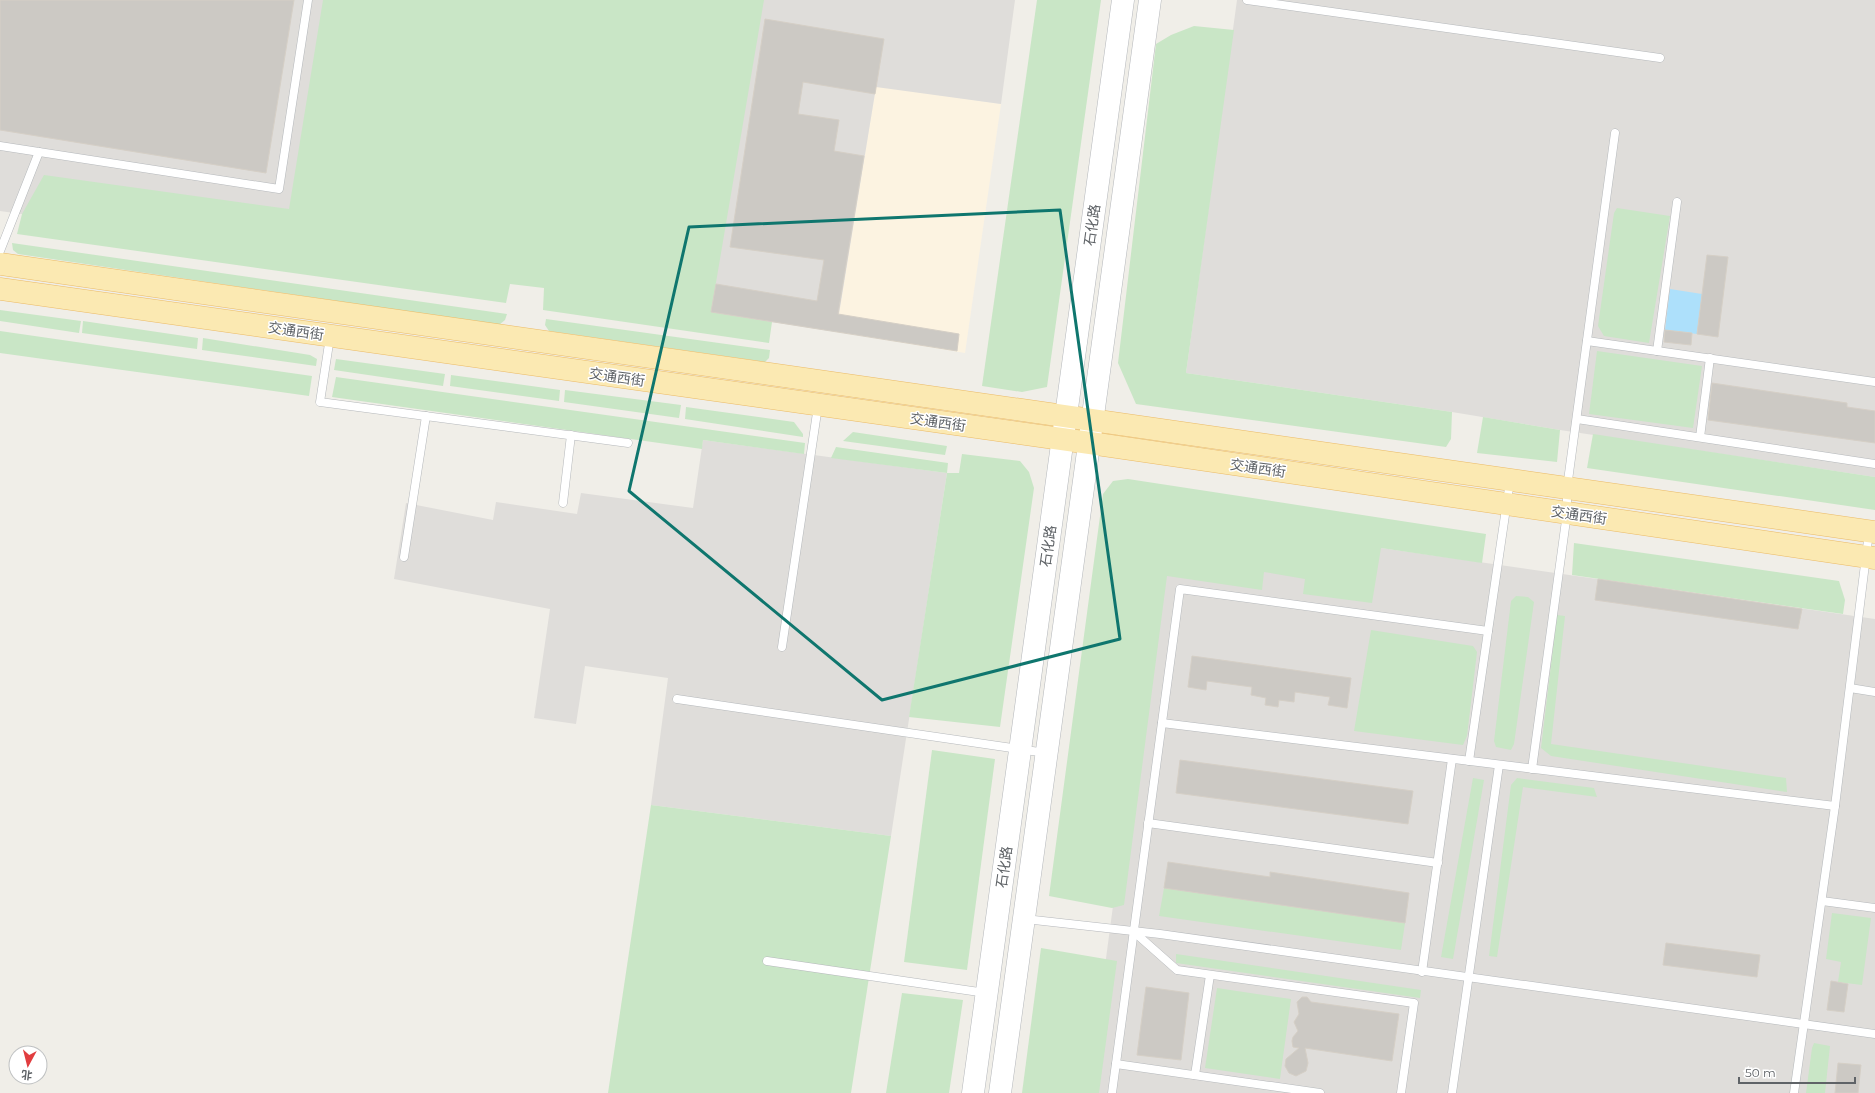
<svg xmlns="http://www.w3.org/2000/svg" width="1875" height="1093" font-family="Montserrat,'Noto Sans SC',sans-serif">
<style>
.commercial{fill:#fcf3e1}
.industrial{fill:#dfddda}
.green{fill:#c9e6c6}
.water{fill:#ade0fb}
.building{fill:#ccc9c4;stroke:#d5cfc6}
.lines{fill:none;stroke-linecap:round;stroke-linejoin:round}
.lane-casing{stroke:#b5b8bb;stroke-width:9}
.secondary-casing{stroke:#b4b7bb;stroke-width:23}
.primary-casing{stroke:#ebba66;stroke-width:23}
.lane{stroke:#fff;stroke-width:8}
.secondary{stroke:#fff;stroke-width:22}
.primary{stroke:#fbe9b2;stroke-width:22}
.marked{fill:none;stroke:#0f766e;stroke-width:3;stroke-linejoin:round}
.labels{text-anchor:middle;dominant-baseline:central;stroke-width:3;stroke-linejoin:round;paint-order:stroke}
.street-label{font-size:14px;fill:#5f6367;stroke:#fff}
</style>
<rect width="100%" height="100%" fill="#f0eee8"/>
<path class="commercial" d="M876 86 1001 104 965 353 836 332Z"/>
<g class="industrial">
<path d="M0 0H1015L1001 104 876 87 836 332 544 287 0 211Z"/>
<path d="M1237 0H1875V477L1560 430 1452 412 1186 373Z"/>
<path d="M703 440 947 473 891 836 651 805 668 678 585 666 576 724 534 718 550 609 394 579 406 503 493 520 496 502 577 514 581 493 693 508Z"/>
<path d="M1165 517 1875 619V1093H1088Z"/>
</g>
<g class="green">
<path d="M323 0H764L711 312 772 322 769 343 543 310 544 288 510 284 506 303 17 234 22 214 44 175 289 209Z"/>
<path d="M1037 0H1101L1047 387 1022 392 982 386Z"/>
<path d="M1194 26 1234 30 1186 373 1452 412 1451 439 1446 447 1136 404 1118 363 1156 44 1171 35Z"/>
<path d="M1617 208 1670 216 1649 343 1604 336 1598 326 1614 213Z"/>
<path d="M12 243 507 314 505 320 499 325 18 254 13 250Z"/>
<path d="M0 310 81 321 79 333 0 321Z"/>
<path d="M546 319 770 350 769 358 765 362 549 331 545 325Z"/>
<path d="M83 321 198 338 197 349 82 333Z"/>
<path d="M0 331 312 376 309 396 0 353Z"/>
<path d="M203 338 310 355 317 359 316 366 202 350Z"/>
<path d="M1597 351 1702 366 1693 428 1589 414Z"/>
<path d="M336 359 445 374 443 386 334 370Z"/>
<path d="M451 375 560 390 559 401 450 386Z"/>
<path d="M336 377 805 443 804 454 703 440 702 449 332 397Z"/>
<path d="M565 390 681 405 679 418 564 402Z"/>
<path d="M686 407 794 422 803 434V437L685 419Z"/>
<path d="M1483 417 1560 430 1557 462 1477 453Z"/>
<path d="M853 432 947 446 945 455 843 441Z"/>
<path d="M1593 434 1875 477V510L1587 468Z"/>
<path d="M836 447 948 463 947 473H959L962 454 1020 461 1029 472 1034 488 1000 727 909 717 947 473 831 458Z"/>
<path d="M1128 479 1486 534 1482 563 1381 548 1372 603 1303 594 1305 579 1264 572 1262 590 1167 576 1124 905 1112 908 1049 896 1103 494 1113 481Z"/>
<path d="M1574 543 1839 581 1845 600 1843 614 1572 575Z"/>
<path d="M1516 596 1528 597 1534 602 1514 744 1511 750 1496 747 1494 741 1511 601Z"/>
<path d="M1557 615 1565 616 1551 744 1786 778 1787 792 1551 756 1541 748Z"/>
<path d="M1371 630 1473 646 1477 652 1467 736 1463 745 1354 731Z"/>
<path d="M932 750 995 759 967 970 904 962Z"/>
<path d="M1473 778 1484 780 1453 959 1441 957Z"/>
<path d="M1517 778 1594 788 1597 797 1523 787 1497 957 1489 956 1511 785Z"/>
<path d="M651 805 891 836 851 1093H608Z"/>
<path d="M1164 888 1405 923 1401 950 1159 916Z"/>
<path d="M1832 913 1871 918 1862 985 1838 982 1841 962 1826 959Z"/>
<path d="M1041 948 1117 961 1099 1093H1022Z"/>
<path d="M1176 954 1421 990 1420 998 1176 963Z"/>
<path d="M1217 988 1291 999 1280 1079 1205 1068Z"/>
<path d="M902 993 963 1000 949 1093H886Z"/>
<path d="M1814 1043 1830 1046 1825 1093H1806L1812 1048Z"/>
</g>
<path class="water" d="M1670 289 1702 294 1697 334 1665 330Z"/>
<g class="building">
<path d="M0 0H294L266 173 0 130Z"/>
<path d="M765 19 884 39 875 94 803 82 798 114 839 120 834 151 864 156 838 314 959 334 957 351 711 312 716 284 817 301 824 260 730 247Z"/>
<path d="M1707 255 1728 257 1718 337 1697 334Z"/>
<path d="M1665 330 1692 333 1691 345 1664 342Z"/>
<path d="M1712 383 1847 403V407L1875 411V443L1708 420Z"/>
<path d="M1598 579 1802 609 1798 629 1595 600Z"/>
<path d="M1192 656 1351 678 1347 708 1328 705 1330 697 1295 692 1294 702 1279 700 1278 707 1265 705 1266 698 1251 695 1252 687 1207 681 1206 690 1188 687Z"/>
<path d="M1180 760 1413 791 1408 824 1176 793Z"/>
<path d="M1168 862 1270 877V872L1409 893 1405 923 1164 888Z"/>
<path d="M1666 943 1760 955 1757 977 1663 965Z"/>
<path d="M1831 981 1848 984 1844 1012 1827 1010Z"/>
<path d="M1146 987 1189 993 1181 1060 1137 1055Z"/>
<path d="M1302 997H1307L1311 1002 1399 1014 1392 1061 1305 1048 1308 1063 1306 1071 1296 1076 1289 1073 1285 1066 1286 1059 1299 1048 1293 1047 1292 1041 1293 1037 1298 1031 1294 1022 1299 1014 1297 1002Z"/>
<path d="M1838 1063 1861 1065 1858 1093H1835Z"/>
</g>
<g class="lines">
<defs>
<g id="lane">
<path d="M1247 0 1660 58"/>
<path d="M0 146 279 189 308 0"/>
<path d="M0 251 39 152"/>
<path d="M330 337 320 402 628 443"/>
<path d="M1587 341 1875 382"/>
<path d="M1657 351 1677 202"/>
<path d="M1577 419 1875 464"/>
<path d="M1700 437 1710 358"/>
<path d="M563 503 571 435"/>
<path d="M404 557 426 416"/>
<path d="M782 647 818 406"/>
<path d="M1850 688 1875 692"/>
<path d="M677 699 1046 753"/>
<path d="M1162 723 1835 806"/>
<path d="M1469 761 1510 481"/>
<path d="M1532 769 1567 513V488L1615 133"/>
<path d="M1148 823 1438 863"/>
<path d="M1822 901 1875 908"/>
<path d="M1025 919 1160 934 1875 1034"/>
<path d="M1133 931 1177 970 1414 1003 1401 1093"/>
<path d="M767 961 986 993"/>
<path d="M1422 972 1452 759"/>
<path d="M1116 1064 1320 1093"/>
<path d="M1195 1075 1210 975"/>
<path d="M1112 1093 1180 589 1488 631"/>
<path d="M1452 1093 1499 765"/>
<path d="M1794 1093 1835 806 1869 532"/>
</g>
<g id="secondary">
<path d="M973 1093 1123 0"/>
<path d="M1000 1093 1150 0"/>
</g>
<g id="primary">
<path d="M0 264 1875 532"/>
<path d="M0 289 1090 443 1875 558"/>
</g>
</defs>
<use href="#lane" class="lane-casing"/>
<use href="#secondary" class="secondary-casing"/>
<use href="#primary" class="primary-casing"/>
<use href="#lane" class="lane"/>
<use href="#secondary" class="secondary"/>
<use href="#primary" class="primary"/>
</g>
<path class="marked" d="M1060 210 1120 639 882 700 629 491 689 227Z"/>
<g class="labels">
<g class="street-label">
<text transform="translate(1092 225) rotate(-82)">石化路</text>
<text transform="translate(296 331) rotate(8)">交通西街</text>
<text transform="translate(617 377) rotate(8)">交通西街</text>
<text transform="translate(938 422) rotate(8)">交通西街</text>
<text transform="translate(1258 468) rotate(8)">交通西街</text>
<text transform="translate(1579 515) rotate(8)">交通西街</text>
<text transform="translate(1048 546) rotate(-82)">石化路</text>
<text transform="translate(1004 867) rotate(-82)">石化路</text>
</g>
</g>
<g transform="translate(28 1065) rotate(187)"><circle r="19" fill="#ffffff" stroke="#bfc1c2"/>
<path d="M0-3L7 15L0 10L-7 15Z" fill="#e13d3f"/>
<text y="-6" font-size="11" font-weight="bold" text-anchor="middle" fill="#5f6367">北</text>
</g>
<path d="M1739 1077v6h116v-6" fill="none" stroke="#5f6367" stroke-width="2"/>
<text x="1745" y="1077" font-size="12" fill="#5f6367" stroke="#ffffff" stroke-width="3" paint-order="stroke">50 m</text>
</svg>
